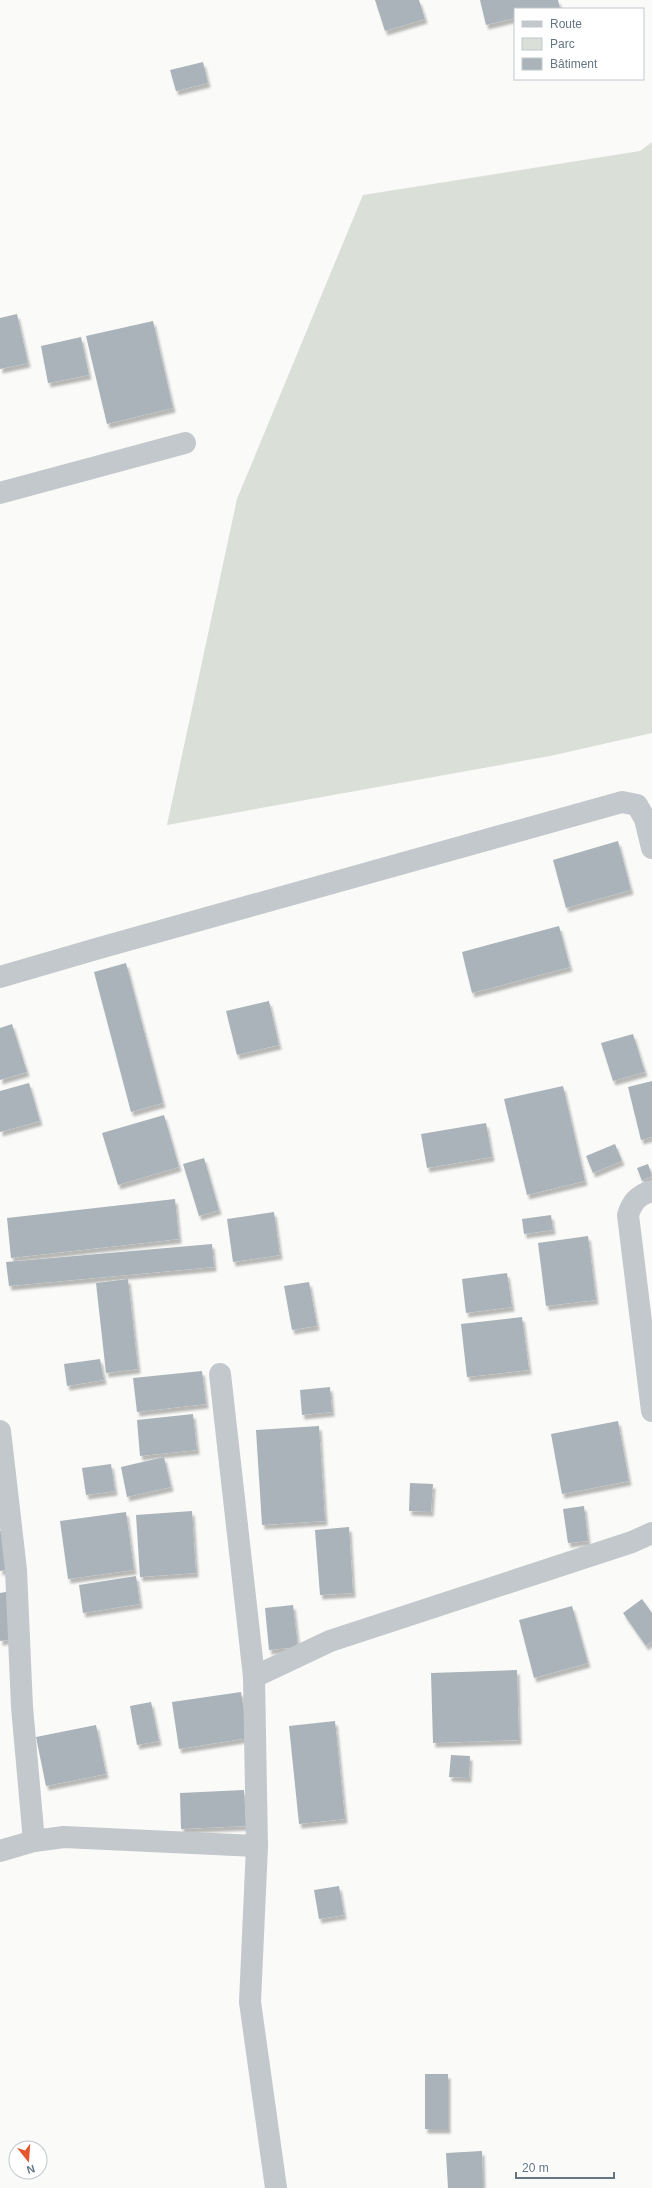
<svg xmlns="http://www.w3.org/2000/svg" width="652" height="2188" font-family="Arial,sans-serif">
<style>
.green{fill:#dadfd7}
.building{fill:#aab3b9;filter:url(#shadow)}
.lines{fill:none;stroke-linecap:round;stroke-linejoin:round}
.street{stroke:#c3c8cc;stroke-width:22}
</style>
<defs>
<filter id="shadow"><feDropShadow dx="2.5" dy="4.5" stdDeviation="1" flood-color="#0004"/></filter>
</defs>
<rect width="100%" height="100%" fill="#fafaf8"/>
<path class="green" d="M652 142V733L550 756 167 825 237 499 363 195 640 151Z"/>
<g class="building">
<path d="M375 0H419L425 19 385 31Z"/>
<path d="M480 0H558L560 8 515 9V18L486 25Z"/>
<path d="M203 62 208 83 176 91 170 70Z"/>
<path d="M17 314 28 363 0 369V318Z"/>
<path d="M153 321 173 408 107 424 86 336Z"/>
<path d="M81 337 89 375 48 383 41 346Z"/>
<path d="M618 841 631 890 566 908 553 860Z"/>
<path d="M559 926 570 967 472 993 462 952Z"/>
<path d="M126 963 163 1103 131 1112 94 972Z"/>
<path d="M269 1001 279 1045 237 1055 226 1011Z"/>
<path d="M12 1024 27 1072 0 1080V1028Z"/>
<path d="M633 1034 645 1072 613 1081 601 1043Z"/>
<path d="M652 1081V1137L641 1140 628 1087Z"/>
<path d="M29 1083 40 1121 0 1132V1091Z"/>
<path d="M563 1086 585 1181 527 1195 504 1099Z"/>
<path d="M164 1115 179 1167 118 1185 102 1133Z"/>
<path d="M486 1123 492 1157 427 1168 421 1134Z"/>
<path d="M615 1144 622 1161 593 1173 586 1156Z"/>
<path d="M204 1158 219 1210 199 1216 183 1164Z"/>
<path d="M648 1164 652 1176 642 1181 637 1168Z"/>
<path d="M175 1199 179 1239 11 1258 7 1218Z"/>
<path d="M274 1212 280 1255 233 1262 227 1219Z"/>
<path d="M551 1215 553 1230 524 1234 522 1219Z"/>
<path d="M588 1236 596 1300 546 1306 538 1243Z"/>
<path d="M212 1244 214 1267 9 1286 6 1262Z"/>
<path d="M507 1273 512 1307 466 1313 462 1279Z"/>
<path d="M128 1279 138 1369 106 1373 96 1283Z"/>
<path d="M309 1282 317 1326 292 1330 284 1286Z"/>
<path d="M522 1317 529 1370 467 1377 461 1324Z"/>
<path d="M100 1359 104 1380 67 1386 64 1364Z"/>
<path d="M202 1371 206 1404 137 1412 133 1378Z"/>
<path d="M330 1387 332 1412 302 1415 300 1390Z"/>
<path d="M193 1414 197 1450 140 1456 137 1420Z"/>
<path d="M618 1421 629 1481 562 1494 551 1434Z"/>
<path d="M319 1426 325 1521 262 1525 256 1430Z"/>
<path d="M164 1457 171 1487 127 1497 121 1467Z"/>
<path d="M111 1464 115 1491 86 1495 82 1468Z"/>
<path d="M410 1483 433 1484 431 1512 409 1511Z"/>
<path d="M584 1506 588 1541 568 1543 563 1509Z"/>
<path d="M192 1511 196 1573 140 1577 136 1515Z"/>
<path d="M126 1512 134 1570 68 1579 60 1521Z"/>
<path d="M349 1527 353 1593 320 1595 315 1530Z"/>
<path d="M5 1530 12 1569 0 1571V1531Z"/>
<path d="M136 1576 140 1604 83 1613 79 1585Z"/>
<path d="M11 1591 17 1639 0 1641V1593Z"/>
<path d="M642 1599 652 1613V1641L646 1646 623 1613Z"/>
<path d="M293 1605 298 1647 269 1650 265 1608Z"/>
<path d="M572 1606 588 1663 534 1678 519 1620Z"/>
<path d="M517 1670 519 1740 433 1743 431 1673Z"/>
<path d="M241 1692 248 1738 179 1749 172 1702Z"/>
<path d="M151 1702 159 1741 137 1745 130 1706Z"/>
<path d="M335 1721 345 1819 299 1824 289 1726Z"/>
<path d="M96 1725 106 1774 46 1786 36 1737Z"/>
<path d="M451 1755 470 1756 469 1778 449 1777Z"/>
<path d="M244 1790 246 1826 181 1829 180 1793Z"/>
<path d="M339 1886 344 1915 319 1919 314 1890Z"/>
<rect x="425" y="2074" width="23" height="55"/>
<path d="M482 2151 483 2188H448L446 2153Z"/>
</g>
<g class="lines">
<g class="street">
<path d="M0 493 185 443"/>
<path d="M0 977 103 947 622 802 637 805 645 819 652 848"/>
<path d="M652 1191C638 1195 632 1202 628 1215L652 1411"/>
<path d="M220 1374 254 1677 257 1846 250 2002 276 2188"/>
<path d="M0 1431 16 1570 22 1707 34 1841"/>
<path d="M254 1677 330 1641 632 1542 652 1533"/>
<path d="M0 1851 34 1841 64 1837 257 1846"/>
</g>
</g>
<rect x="514" y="8" width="130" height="72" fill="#ffffff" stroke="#c1c8cd"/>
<rect x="522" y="21" width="20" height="6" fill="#c3c8cc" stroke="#c1c8cd"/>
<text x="550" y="28" font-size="12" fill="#657683">Route</text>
<rect x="522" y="38" width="20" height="12" fill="#dadfd7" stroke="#c1c8cd"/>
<text x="550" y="48" font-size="12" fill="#657683">Parc</text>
<rect x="522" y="58" width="20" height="12" fill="#aab3b9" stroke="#c1c8cd"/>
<text x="550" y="68" font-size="12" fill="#657683">Bâtiment</text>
<g transform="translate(28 2160) rotate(163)"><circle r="19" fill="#ffffff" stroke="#c1c8cd"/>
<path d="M0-3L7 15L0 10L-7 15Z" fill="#e4572e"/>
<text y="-6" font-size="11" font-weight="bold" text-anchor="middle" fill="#657683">N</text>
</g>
<path d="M516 2172v6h98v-6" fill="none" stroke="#657683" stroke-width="2"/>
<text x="522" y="2172" font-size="12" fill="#657683" stroke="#ffffff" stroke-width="3" paint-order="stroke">20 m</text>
</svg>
